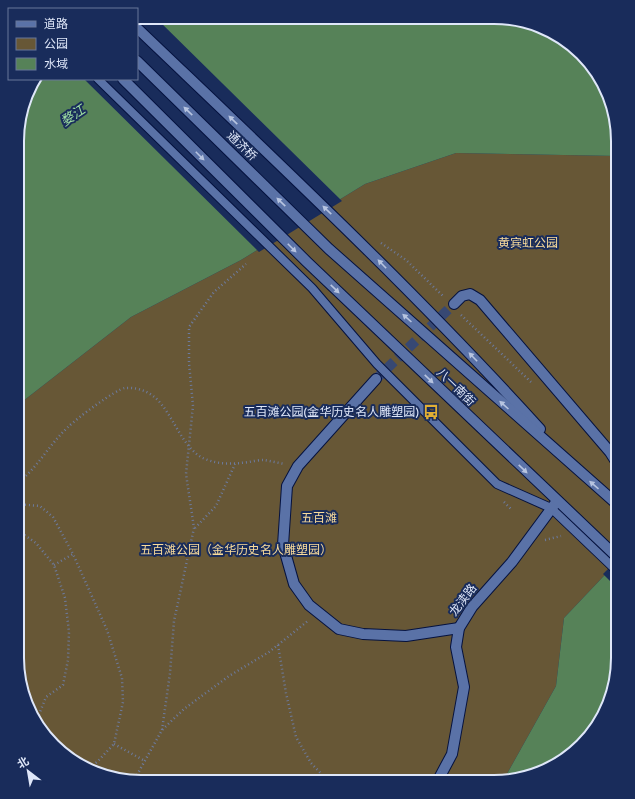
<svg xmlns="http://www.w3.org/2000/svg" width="635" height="799" font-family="'Varela Round','Noto Sans SC',sans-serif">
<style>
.green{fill:#675736}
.water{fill:#568258}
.pier{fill:#192c5b}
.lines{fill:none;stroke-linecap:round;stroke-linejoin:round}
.tertiary-tunnel{stroke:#374873;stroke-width:10;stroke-dasharray:10 5;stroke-linecap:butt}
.service-casing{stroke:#05123f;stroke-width:10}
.tertiary-casing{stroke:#05123f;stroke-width:12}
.secondary-casing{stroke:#05123f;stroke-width:12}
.path{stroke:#6d7b9e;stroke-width:2.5;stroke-dasharray:1 3;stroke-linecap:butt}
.service{stroke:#5a72a7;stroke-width:8}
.tertiary{stroke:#5a72a7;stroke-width:10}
.secondary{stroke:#5a72a7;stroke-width:10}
.oneway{fill:#b7c4e0}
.labels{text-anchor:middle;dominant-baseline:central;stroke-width:4;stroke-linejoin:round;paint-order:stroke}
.street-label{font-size:12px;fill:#dfe7f9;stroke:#192c5b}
.park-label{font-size:12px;fill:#fadc9b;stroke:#192c5b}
.poi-label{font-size:12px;fill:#dfe7f9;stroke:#192c5b;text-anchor:end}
.water-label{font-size:13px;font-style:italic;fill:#a0e2a2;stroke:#192c5b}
.rim{fill:none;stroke:#dfe7f9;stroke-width:2}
</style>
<rect width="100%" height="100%" fill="#192c5b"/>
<path class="green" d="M456 153 618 156V561L564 618 556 686 503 781 133 782 72 761 34 720 17 658 18 405 131 317 241 260 365 184Z"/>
<g class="water">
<path d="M141 17 510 18 563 38 601 79 618 141V156L456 153 365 184 241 260 131 317 18 405V125L34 79H137V18Z"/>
<path d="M618 561V666L597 727 556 765 503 781 556 686 564 618Z"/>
</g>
<g class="pier">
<path d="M141 17H155L342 201 259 252 84 79H137V18Z"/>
<path d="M618 559V589L603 574Z"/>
</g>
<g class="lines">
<path class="tertiary-tunnel" d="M376 379 454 304"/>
<defs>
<path id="service" d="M98 79 312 288 377 364 497 484 551 508 618 572"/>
<g id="tertiary">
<path d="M454 304 462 296 470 294 480 300 610 452 617 463 618 471"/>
<path d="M376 379 298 466 287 486 283 545 294 584 309 605 339 629 363 634 406 636 459 628"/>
<path d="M614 501 618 484"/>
<path d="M437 782 452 754 464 687 456 647 459 628 472 607 512 562 557 501"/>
</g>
<g id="secondary">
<path d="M137 28C274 159 413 289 540 429"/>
<path d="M137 61 329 249 618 505"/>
<path d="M123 79 307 262 618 558"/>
</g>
</defs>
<use href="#service" class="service-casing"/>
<use href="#tertiary" class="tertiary-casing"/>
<use href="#secondary" class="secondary-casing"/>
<g class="path">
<path d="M381 243 406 260 444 297"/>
<path d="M461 315 531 382"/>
<path d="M17 484C38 467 49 445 68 427 76 419 116 389 125 388 140 387 153 393 162 405 175 421 185 451 205 459 220 465 234 464 249 462 254 461 260 460 264 460 271 461 278 463 285 464"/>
<path d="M504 502 512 510"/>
<path d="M17 504 40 506 53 517 73 554 107 630 122 678 123 702 114 744 97 762 90 767"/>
<path d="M195 528 216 506 235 464"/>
<path d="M17 533 23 534 36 543 54 565 65 598 69 632 68 660 63 685 46 697 38 717 37 724"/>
<path d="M545 540 561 536"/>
<path d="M54 565 73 554"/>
<path d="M278 645 286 693 296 737 311 763 329 782"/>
<path d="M162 730 170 673 174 621 194 528 186 474 193 406 189 363V327L214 292 246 264"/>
<path d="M114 744 145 761"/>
<path d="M133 782 162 730 184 709 229 676 269 652 309 620"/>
</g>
<use href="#service" class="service"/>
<use href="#tertiary" class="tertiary"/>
<use href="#secondary" class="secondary"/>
</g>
<defs><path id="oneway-solid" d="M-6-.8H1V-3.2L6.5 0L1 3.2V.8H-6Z"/></defs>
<g class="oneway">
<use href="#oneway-solid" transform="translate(188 111) rotate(-136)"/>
<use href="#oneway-solid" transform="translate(233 120) rotate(-136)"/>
<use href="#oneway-solid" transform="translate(200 156) rotate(45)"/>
<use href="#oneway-solid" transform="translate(281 202) rotate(-136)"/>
<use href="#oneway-solid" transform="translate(327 210) rotate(-136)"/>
<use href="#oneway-solid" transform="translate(292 248) rotate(45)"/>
<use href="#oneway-solid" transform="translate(382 264) rotate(-134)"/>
<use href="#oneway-solid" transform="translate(335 289) rotate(44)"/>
<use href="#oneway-solid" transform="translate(407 318) rotate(-138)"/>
<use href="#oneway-solid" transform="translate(473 357) rotate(-134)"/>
<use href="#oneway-solid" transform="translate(429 379) rotate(44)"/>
<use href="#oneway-solid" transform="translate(504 405) rotate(-138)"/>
<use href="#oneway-solid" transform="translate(523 469) rotate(44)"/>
<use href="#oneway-solid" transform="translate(594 485) rotate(-139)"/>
</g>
<defs>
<symbol id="bus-bare" viewBox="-9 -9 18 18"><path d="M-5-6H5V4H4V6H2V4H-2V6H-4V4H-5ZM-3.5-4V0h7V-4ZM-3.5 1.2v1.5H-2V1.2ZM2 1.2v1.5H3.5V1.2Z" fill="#e1af34" stroke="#192c5b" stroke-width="2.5" paint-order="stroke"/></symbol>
</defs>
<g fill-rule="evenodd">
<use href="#bus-bare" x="420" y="401" width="22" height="22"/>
</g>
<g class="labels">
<g class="street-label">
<text transform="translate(242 146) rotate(44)">通济桥</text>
<text transform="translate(456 387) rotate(44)">八一南街</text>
<text transform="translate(463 600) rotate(-53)">龙渎路</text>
</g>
<g class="park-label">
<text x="528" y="243">黄宾虹公园</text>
<text x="319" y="518">五百滩</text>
<text x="236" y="550">五百滩公园（金华历史名人雕塑园）</text>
</g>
<g class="poi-label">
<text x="419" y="412">五百滩公园(金华历史名人雕塑园)</text>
</g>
<g class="water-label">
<text transform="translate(73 116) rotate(-34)">婺江</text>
</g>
</g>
<path d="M0 0H635V799H0ZM141 24H494A117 117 0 0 1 611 141V658A117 117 0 0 1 494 775H141A117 117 0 0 1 24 658V141A117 117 0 0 1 141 24Z" fill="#192c5b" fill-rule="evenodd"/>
<path class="rim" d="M141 24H494A117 117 0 0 1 611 141V658A117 117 0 0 1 494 775H141A117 117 0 0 1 24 658V141A117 117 0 0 1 141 24Z"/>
<rect x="8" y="8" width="130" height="72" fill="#192c5b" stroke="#68779a"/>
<rect x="16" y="21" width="20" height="6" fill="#5a72a7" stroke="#68779a"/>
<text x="44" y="28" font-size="12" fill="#dfe7f9">道路</text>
<rect x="16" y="38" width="20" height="12" fill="#675736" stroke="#68779a"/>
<text x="44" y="48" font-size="12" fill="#dfe7f9">公园</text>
<rect x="16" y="58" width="20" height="12" fill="#568258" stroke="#68779a"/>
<text x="44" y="68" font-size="12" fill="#dfe7f9">水域</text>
<g transform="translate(28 771) rotate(329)" stroke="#192c5b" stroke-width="3" paint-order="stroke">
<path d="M0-3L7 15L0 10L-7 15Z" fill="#dfe7f9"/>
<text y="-6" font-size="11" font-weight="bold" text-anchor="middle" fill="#dfe7f9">北</text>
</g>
</svg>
